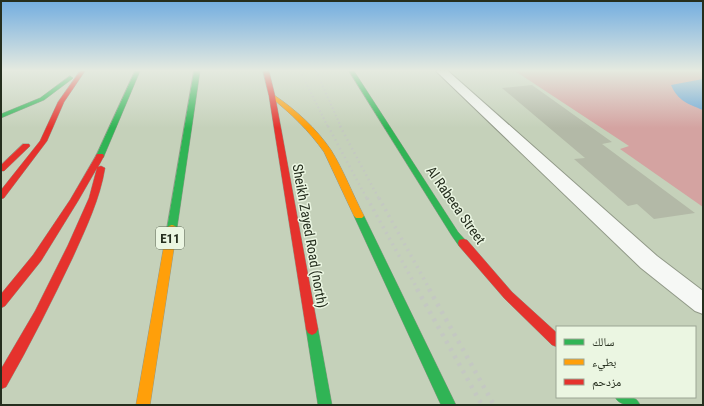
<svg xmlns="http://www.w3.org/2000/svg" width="704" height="406" font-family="'Roboto Condensed','Noto Naskh Arabic',sans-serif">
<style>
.green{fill:#d4a3a1}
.water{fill:#62a2d5}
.building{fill:#b3b9a7}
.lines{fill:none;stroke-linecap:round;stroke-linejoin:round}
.street-casing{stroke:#919988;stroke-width:2}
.fast-casing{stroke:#919988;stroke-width:1}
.slow-casing{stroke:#919988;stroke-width:1}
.jam-casing{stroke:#919988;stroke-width:1}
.street{fill:#f6f8f5;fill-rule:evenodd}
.fast{fill:#30b455;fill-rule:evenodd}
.slow{fill:#ff9f0a;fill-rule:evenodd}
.jam{fill:#e5322d;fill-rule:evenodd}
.rail-far3{stroke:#c4c8c2;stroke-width:2;stroke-dasharray:1.5 2.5;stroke-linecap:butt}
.rail-far2{stroke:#c4c8c2;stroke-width:2.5;stroke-dasharray:1.5 3.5;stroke-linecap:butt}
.rail-far1{stroke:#c4c8c2;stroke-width:3.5;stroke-dasharray:2 4.5;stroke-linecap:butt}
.rail{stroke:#c4c8c2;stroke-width:4.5;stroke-dasharray:3 5.5;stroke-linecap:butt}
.labels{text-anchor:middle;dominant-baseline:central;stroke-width:3;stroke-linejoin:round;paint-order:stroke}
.shield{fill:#ebf6e2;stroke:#606a59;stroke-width:1}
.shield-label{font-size:13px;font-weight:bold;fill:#252e1e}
.street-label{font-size:14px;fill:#252e1e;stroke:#ebf6e2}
</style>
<rect width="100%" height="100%" fill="#c5d1ba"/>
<path class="green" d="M515 71H703V207L620 149 629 146Z"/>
<path class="water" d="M703 79V110C688 104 678 101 671 85Z"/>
<path class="building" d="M532 85 612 142 602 144 695 213 654 219 637 204 628 206 574 159 585 158 502 88Z"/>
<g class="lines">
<defs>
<path id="street" d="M436 71H448L657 256 703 291V314L695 311 641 268Z"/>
<g id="fast">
<path d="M135 71H140L104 156 103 158H97L96 156Z"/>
<path d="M194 71H200L177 228 175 230H169L167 228Z"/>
<path d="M349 71H354L458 232 468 243 467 246H459L452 236Z"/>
<path d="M70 76 73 78 72 79 44 100 1 118V114L40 98Z"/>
<path d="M359 213 364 216 456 405H441L354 216Z"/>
<path d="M312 323 316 325 318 329 332 405H318L306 329 308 325Z"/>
<path d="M615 397C625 397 636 394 640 405 630 405 619 406 615 397Z"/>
</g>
<g id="slow">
<path d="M270 95H274C296 110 316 128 331 150 343 169 353 195 364 216L362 218H356L354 216 324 152C309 131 291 113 270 97Z"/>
<path d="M172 225 175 226 177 228 150 405H136L167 228 169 226Z"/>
</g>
<g id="jam">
<path d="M80 71H85L64 102 47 141 4 198 1 199V190L40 141 58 102Z"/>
<path d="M263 71H269L275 96 318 329 316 333 312 335 308 333 306 329 269 96Z"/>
<path d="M23 144H29L30 146 4 171H1V165Z"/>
<path d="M97 154H103L104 156 98 167 101 166 105 168C100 199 86 228 73 257 52 301 30 345 6 387L1 389V369L35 311 68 245 89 198 97 168 78 201 41 261 5 306 1 308V294L33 255 70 200Z"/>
<path d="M463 239 467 240 512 292 557 333V347L552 345 504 298 459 246 458 243 459 240Z"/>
</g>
</defs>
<use href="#street" class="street-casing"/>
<use href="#fast" class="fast-casing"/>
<use href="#slow" class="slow-casing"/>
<use href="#jam" class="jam-casing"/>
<use href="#street" class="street"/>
<use href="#fast" class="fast"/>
<use href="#slow" class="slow"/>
<use href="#jam" class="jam"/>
<g class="rail-far3">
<path d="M300 71 328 127"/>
<path d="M316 71 341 127"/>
</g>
<g class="rail-far2">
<path d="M328 126 367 199"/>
<path d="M340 126 379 199"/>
</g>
<g class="rail-far1">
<path d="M367 198 418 290"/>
<path d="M379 198 430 290"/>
</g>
<g class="rail">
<path d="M417 289 482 405"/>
<path d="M429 289 494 405"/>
</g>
</g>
<linearGradient id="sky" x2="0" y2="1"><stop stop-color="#72ade0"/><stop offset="0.55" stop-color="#e5eae0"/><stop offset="1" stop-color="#e5eae0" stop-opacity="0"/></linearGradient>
<rect width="704" height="128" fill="url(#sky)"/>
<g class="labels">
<rect class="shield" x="156" y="227" width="28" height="22" rx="3"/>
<g class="shield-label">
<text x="170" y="238">E11</text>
</g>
<g class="street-label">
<text transform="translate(456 205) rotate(55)">Al Rabeea Street</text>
<text transform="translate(310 236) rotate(80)">Sheikh Zayed Road (north)</text>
</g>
</g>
<rect width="704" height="406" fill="none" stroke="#252e1e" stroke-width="4"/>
<rect x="556" y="326" width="140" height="72" fill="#ebf6e2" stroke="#9ca694"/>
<rect x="564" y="339" width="20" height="6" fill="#30b455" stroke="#9ca694"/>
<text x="592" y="346" font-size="12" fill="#252e1e">سالك</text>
<rect x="564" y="359" width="20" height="6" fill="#ff9f0a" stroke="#9ca694"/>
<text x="592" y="366" font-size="12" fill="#252e1e">بطيء</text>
<rect x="564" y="379" width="20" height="6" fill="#e5322d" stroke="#9ca694"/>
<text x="592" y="386" font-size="12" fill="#252e1e">مزدحم</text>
</svg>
